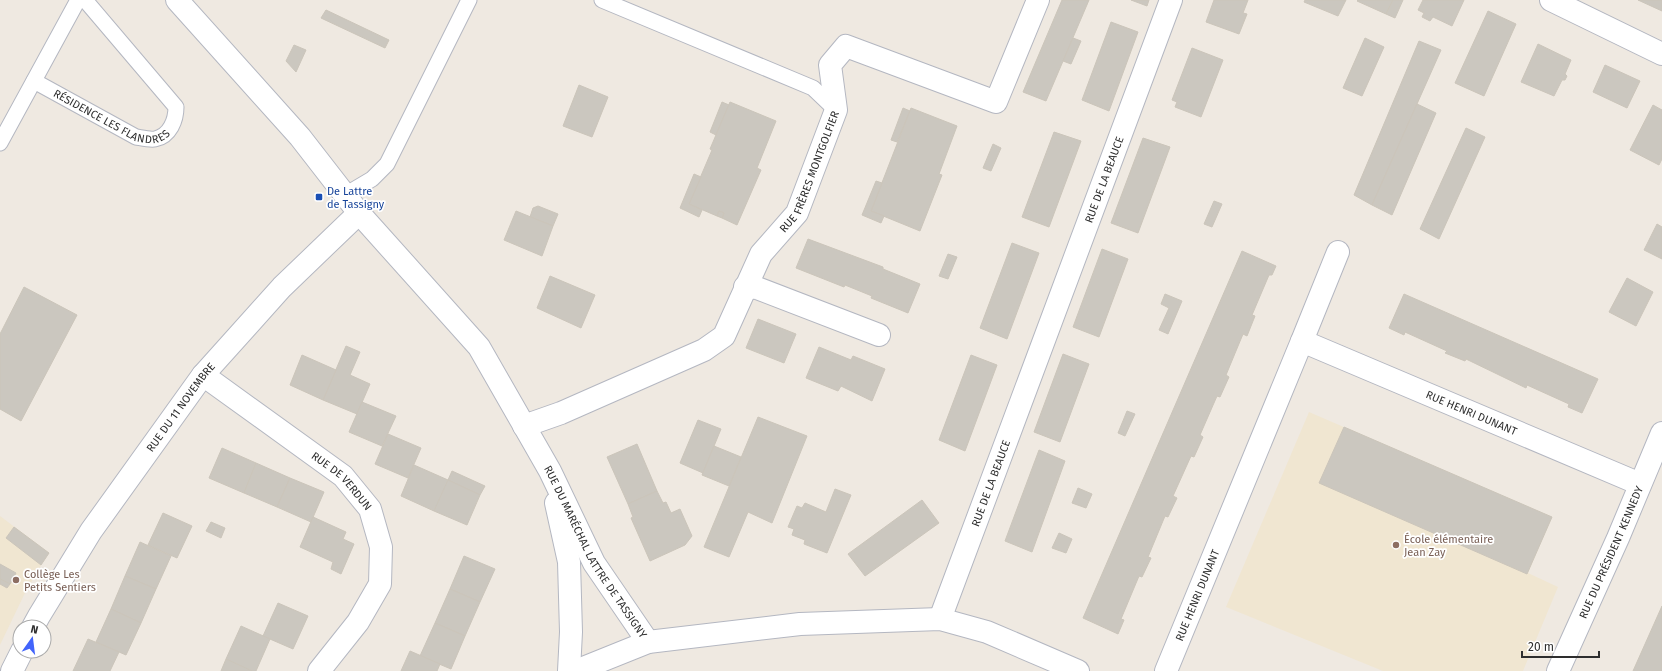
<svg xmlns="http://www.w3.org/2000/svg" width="1662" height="671" font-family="'Fira Sans',sans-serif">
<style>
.education{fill:#f0e6d1}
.building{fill:#cbc7bf;stroke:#cbc5ba}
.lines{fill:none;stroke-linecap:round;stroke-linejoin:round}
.service-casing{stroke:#b4b7c1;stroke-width:17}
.minor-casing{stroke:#b4b7c1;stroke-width:24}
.tertiary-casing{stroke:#b4b7c1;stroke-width:24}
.service{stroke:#fff;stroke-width:15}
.minor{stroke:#fff;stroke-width:22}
.tertiary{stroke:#fff;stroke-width:22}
.transit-dot{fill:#1a4fb4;stroke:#fff;stroke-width:1.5}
.education-dot{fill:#8d6e63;stroke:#fff;stroke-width:1.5}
.labels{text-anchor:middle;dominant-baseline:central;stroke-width:3.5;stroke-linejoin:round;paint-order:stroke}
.street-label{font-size:11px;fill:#2e2e2e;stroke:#fff}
.transit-label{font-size:11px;fill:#164399;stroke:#fff;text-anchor:start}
.education-label{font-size:11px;fill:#785e54;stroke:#fff;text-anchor:start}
</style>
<rect width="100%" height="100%" fill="#efe9e1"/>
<g class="education">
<path d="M1309 412 1552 517 1528 573 1558 587 1523 671H1383L1226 607Z"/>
<path d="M0 516 49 553 41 565 24 595 0 645Z"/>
</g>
<g class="building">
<path d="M1062 0H1089L1046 101 1023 92Z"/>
<path d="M1131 0H1149L1147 6Z"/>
<path d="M1214 0H1248L1243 13 1247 14 1239 34 1206 22Z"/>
<path d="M1305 0H1346L1338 16 1304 2Z"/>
<path d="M1358 0H1393L1386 14 1357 1Z"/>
<path d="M1393 0H1403L1395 18 1386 14Z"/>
<path d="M1423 0H1464L1452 26 1433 17 1430 21 1422 17 1424 13 1418 10Z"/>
<path d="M1638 0H1662V11Z"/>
<path d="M326 10 389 40 385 48 321 18Z"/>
<path d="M1488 11 1516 24 1484 96 1455 83Z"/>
<path d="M1111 22 1138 32 1109 111 1082 100Z"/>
<path d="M1073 38 1081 41 1071 64 1063 61Z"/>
<path d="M1365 38 1384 47 1362 96 1343 88Z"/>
<path d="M1419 41 1441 50 1372 205 1354 195Z"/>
<path d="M1538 44 1571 60 1565 74 1567 76 1565 80H1562L1554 96 1521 82Z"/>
<path d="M294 45 306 50 296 72 286 61Z"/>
<path d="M1192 48 1223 60 1201 117 1175 107 1177 102 1172 100Z"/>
<path d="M1605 65 1640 81 1627 108 1593 92Z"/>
<path d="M579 85 608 97 592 137 563 126Z"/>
<path d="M722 102 729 105 716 135 710 132Z"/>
<path d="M730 102 776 121 757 168 761 170 737 225 722 218 724 213 719 211 717 216 689 204 712 150 710 149Z"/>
<path d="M1417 104 1436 113 1392 215 1372 205Z"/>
<path d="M1653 105 1662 110V159L1659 165 1630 150Z"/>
<path d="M903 108 910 111 897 142 891 140Z"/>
<path d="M911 108 957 126 939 174 942 175 920 231 871 211Z"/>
<path d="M1466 128 1485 137 1439 239 1420 229Z"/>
<path d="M1054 132 1081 141 1049 227 1022 217Z"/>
<path d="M1143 138 1170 147 1138 233 1111 223Z"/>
<path d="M993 144 1001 148 991 171 983 168Z"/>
<path d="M694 174 701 177 689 204 702 210 699 217 680 208Z"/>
<path d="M876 181 882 183 871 211 884 216 881 223 862 215Z"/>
<path d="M1214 201 1222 204 1212 227 1204 224Z"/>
<path d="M538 206 558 214 553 226 530 217 533 208Z"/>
<path d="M516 211 553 226 542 256 504 240Z"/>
<path d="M719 211 724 213 722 218 717 216Z"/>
<path d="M1657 224 1662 227V259L1644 250Z"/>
<path d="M808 239 883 267V269L920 284 908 313 871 298 872 296 845 285 844 287 796 268Z"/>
<path d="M1012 243 1039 253 1007 339 980 328Z"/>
<path d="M1102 249 1128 259 1099 337 1073 327Z"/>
<path d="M1242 251 1276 266 1272 275H1269L1252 315 1255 316 1247 336 1243 334 1226 375 1229 377 1220 397 1217 396 1200 435 1203 437 1194 457 1191 456 1173 496 1177 498 1168 517 1165 516 1148 557 1151 558 1142 577 1139 576 1121 619 1124 620 1118 634 1083 618Z"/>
<path d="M948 254 957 257 948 279 939 276Z"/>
<path d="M550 276 595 295 581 328 537 308Z"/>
<path d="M1627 278 1653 292 1636 326 1609 312Z"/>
<path d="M24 287 77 315 21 421 0 409V334Z"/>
<path d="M1165 294 1182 301 1168 334 1159 330 1169 308 1161 304Z"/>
<path d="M1404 294 1598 379 1582 413 1568 407 1569 404 1527 385 1526 388 1466 359 1465 361 1445 353 1447 351 1405 332 1404 335 1389 328Z"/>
<path d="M758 319 796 334 784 363 746 348Z"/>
<path d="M346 346 360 352 350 375 370 384 357 414 323 400Z"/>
<path d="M819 347 851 360 853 356 885 369 872 401 841 386 838 391 806 378Z"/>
<path d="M1063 354 1089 364 1060 442 1034 432Z"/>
<path d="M302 355 336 370 323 400 290 385Z"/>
<path d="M971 355 997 365 965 451 939 440Z"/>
<path d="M362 402 396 416 382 446 349 432Z"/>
<path d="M1127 411 1135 414 1125 436 1118 433Z"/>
<path d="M758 417 807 436 772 523 748 512 729 557 704 547Z"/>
<path d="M698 420 721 429 703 473 680 463Z"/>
<path d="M1344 427 1552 517 1527 574 1319 483Z"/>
<path d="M388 434 421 448 408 478 375 464Z"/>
<path d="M637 444 657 491 628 504 607 457Z"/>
<path d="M714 446 741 457 729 486 702 475Z"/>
<path d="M222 448 256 463 244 493 209 478Z"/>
<path d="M1039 450 1065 461 1032 552 1005 541Z"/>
<path d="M256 463 290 478 277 507 244 493Z"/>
<path d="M414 465 448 480 434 511 401 496Z"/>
<path d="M452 471 485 486 480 495 448 480Z"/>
<path d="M290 478 324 492 311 522 277 507Z"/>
<path d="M448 480 480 495 467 525 434 511Z"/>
<path d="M1078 488 1092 494 1086 508 1072 503Z"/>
<path d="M835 489 851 495 827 553 804 544 805 540 792 535 794 529 788 527 797 506 802 508 805 503 826 512Z"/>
<path d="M657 491 663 503 666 502 671 513 680 509 692 536 685 545 650 561 631 518 633 517 628 504Z"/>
<path d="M922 500 939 523 865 576 848 554Z"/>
<path d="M163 513 192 526 177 558 148 545Z"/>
<path d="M313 517 346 532 343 539 354 544 341 574 331 569 333 562 300 547Z"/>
<path d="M211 522 225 528 221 538 206 531Z"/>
<path d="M14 527 49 553 41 565 6 538Z"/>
<path d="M1059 533 1072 539 1066 553 1052 548Z"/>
<path d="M140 542 171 556 156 589 125 576Z"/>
<path d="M464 556 495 569 480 602 450 589Z"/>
<path d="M0 564 16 573 10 584 0 579Z"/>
<path d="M125 576 156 589 141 623 111 609Z"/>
<path d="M0 579 10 584 7 588 0 584Z"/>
<path d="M450 589 480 602 465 636 435 623Z"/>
<path d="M278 603 308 616 293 649 263 636Z"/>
<path d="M1662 606V671H1633Z"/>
<path d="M111 609 141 623 126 655 96 642Z"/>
<path d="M435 623 465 636 451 669 420 656Z"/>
<path d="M241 626 270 639 256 671H252L226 659Z"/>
<path d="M88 639 119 652 110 671H73Z"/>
<path d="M410 651 440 664 437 671H401Z"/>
<path d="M226 659 252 671H221Z"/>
</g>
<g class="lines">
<defs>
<g id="service">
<path d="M602 0 813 88 836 110"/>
<path id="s1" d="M34 81 136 137C142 138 150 140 155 139 170 136 176 120 176 107L85 0"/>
<path d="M0 143 78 0"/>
<path d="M345 195 372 179 387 164 469 0"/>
</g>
<g id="minor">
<path d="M1551 0 1662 54"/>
<path d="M745 287 757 288 879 335"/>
<path d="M1302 341 1338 252"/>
<path id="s2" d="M203 375 343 476 370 509 381 547 380 584 358 622 319 671"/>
<path id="s3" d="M524 426 561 413 704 350 724 336 761 254 797 213 836 110 830 65 846 46 996 102 1038 0"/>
<path id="s4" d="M940 619 1171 0"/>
<path id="s5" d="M33 627 39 616 91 531 203 375 282 287 359 213"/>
<path d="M12 671 22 651"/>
<path d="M576 671 648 642 800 624 940 619 987 632 1078 671"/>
<path id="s6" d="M1166 671 1302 341 1640 484"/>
<path id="s7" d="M1558 671 1618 538 1662 433"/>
</g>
<g id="tertiary">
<path id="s8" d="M177 0 300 137 359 213 479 347 550 471 594 563 648 642"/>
<path d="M556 503 569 562 571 632 569 671"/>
</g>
</defs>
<use href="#service" class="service-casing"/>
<use href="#minor" class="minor-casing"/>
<use href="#tertiary" class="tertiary-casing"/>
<use href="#service" class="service"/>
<use href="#minor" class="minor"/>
<use href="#tertiary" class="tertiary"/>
</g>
<rect class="transit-dot" x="315" y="193" width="8" height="8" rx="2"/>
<g class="education-dot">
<circle cx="1396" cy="545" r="4"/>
<circle cx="16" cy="580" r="4"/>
</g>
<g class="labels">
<g class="street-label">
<text stroke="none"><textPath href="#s1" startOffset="87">RÉSIDENCE LES FLANDRES</textPath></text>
<text stroke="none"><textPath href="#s3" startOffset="407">RUE FRÈRES MONTGOLFIER</textPath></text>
<text stroke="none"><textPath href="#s4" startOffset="469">RUE DE LA BEAUCE</textPath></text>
<text stroke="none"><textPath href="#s5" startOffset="265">RUE DU 11 NOVEMBRE</textPath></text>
<text stroke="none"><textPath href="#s6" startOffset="541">RUE HENRI DUNANT</textPath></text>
<text stroke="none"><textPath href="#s2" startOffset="175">RUE DE VERDUN</textPath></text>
<text stroke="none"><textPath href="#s4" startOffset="145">RUE DE LA BEAUCE</textPath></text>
<text stroke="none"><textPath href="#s7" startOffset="130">RUE DU PRÉSIDENT KENNEDY</textPath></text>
<text stroke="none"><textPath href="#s8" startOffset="696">RUE DU MARÉCHAL LATTRE DE TASSIGNY</textPath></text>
<text stroke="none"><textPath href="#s6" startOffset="82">RUE HENRI DUNANT</textPath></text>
</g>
<g class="transit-label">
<text x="327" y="191">De Lattre<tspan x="327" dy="13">de Tassigny</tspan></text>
</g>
<g class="education-label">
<text x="1404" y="539">École élémentaire<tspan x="1404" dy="13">Jean Zay</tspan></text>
<text x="24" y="574">Collège Les<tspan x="24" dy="13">Petits Sentiers</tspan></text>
</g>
</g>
<g transform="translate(32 639) rotate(14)"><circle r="19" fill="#ffffff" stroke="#ababab"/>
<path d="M0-3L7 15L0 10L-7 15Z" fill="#4264fb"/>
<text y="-6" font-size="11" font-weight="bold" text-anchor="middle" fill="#2e2e2e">N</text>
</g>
<path d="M1522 651v6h77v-6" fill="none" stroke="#2e2e2e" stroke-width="2"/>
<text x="1528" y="651" font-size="12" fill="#2e2e2e" stroke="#ffffff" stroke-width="3" paint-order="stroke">20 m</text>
</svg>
